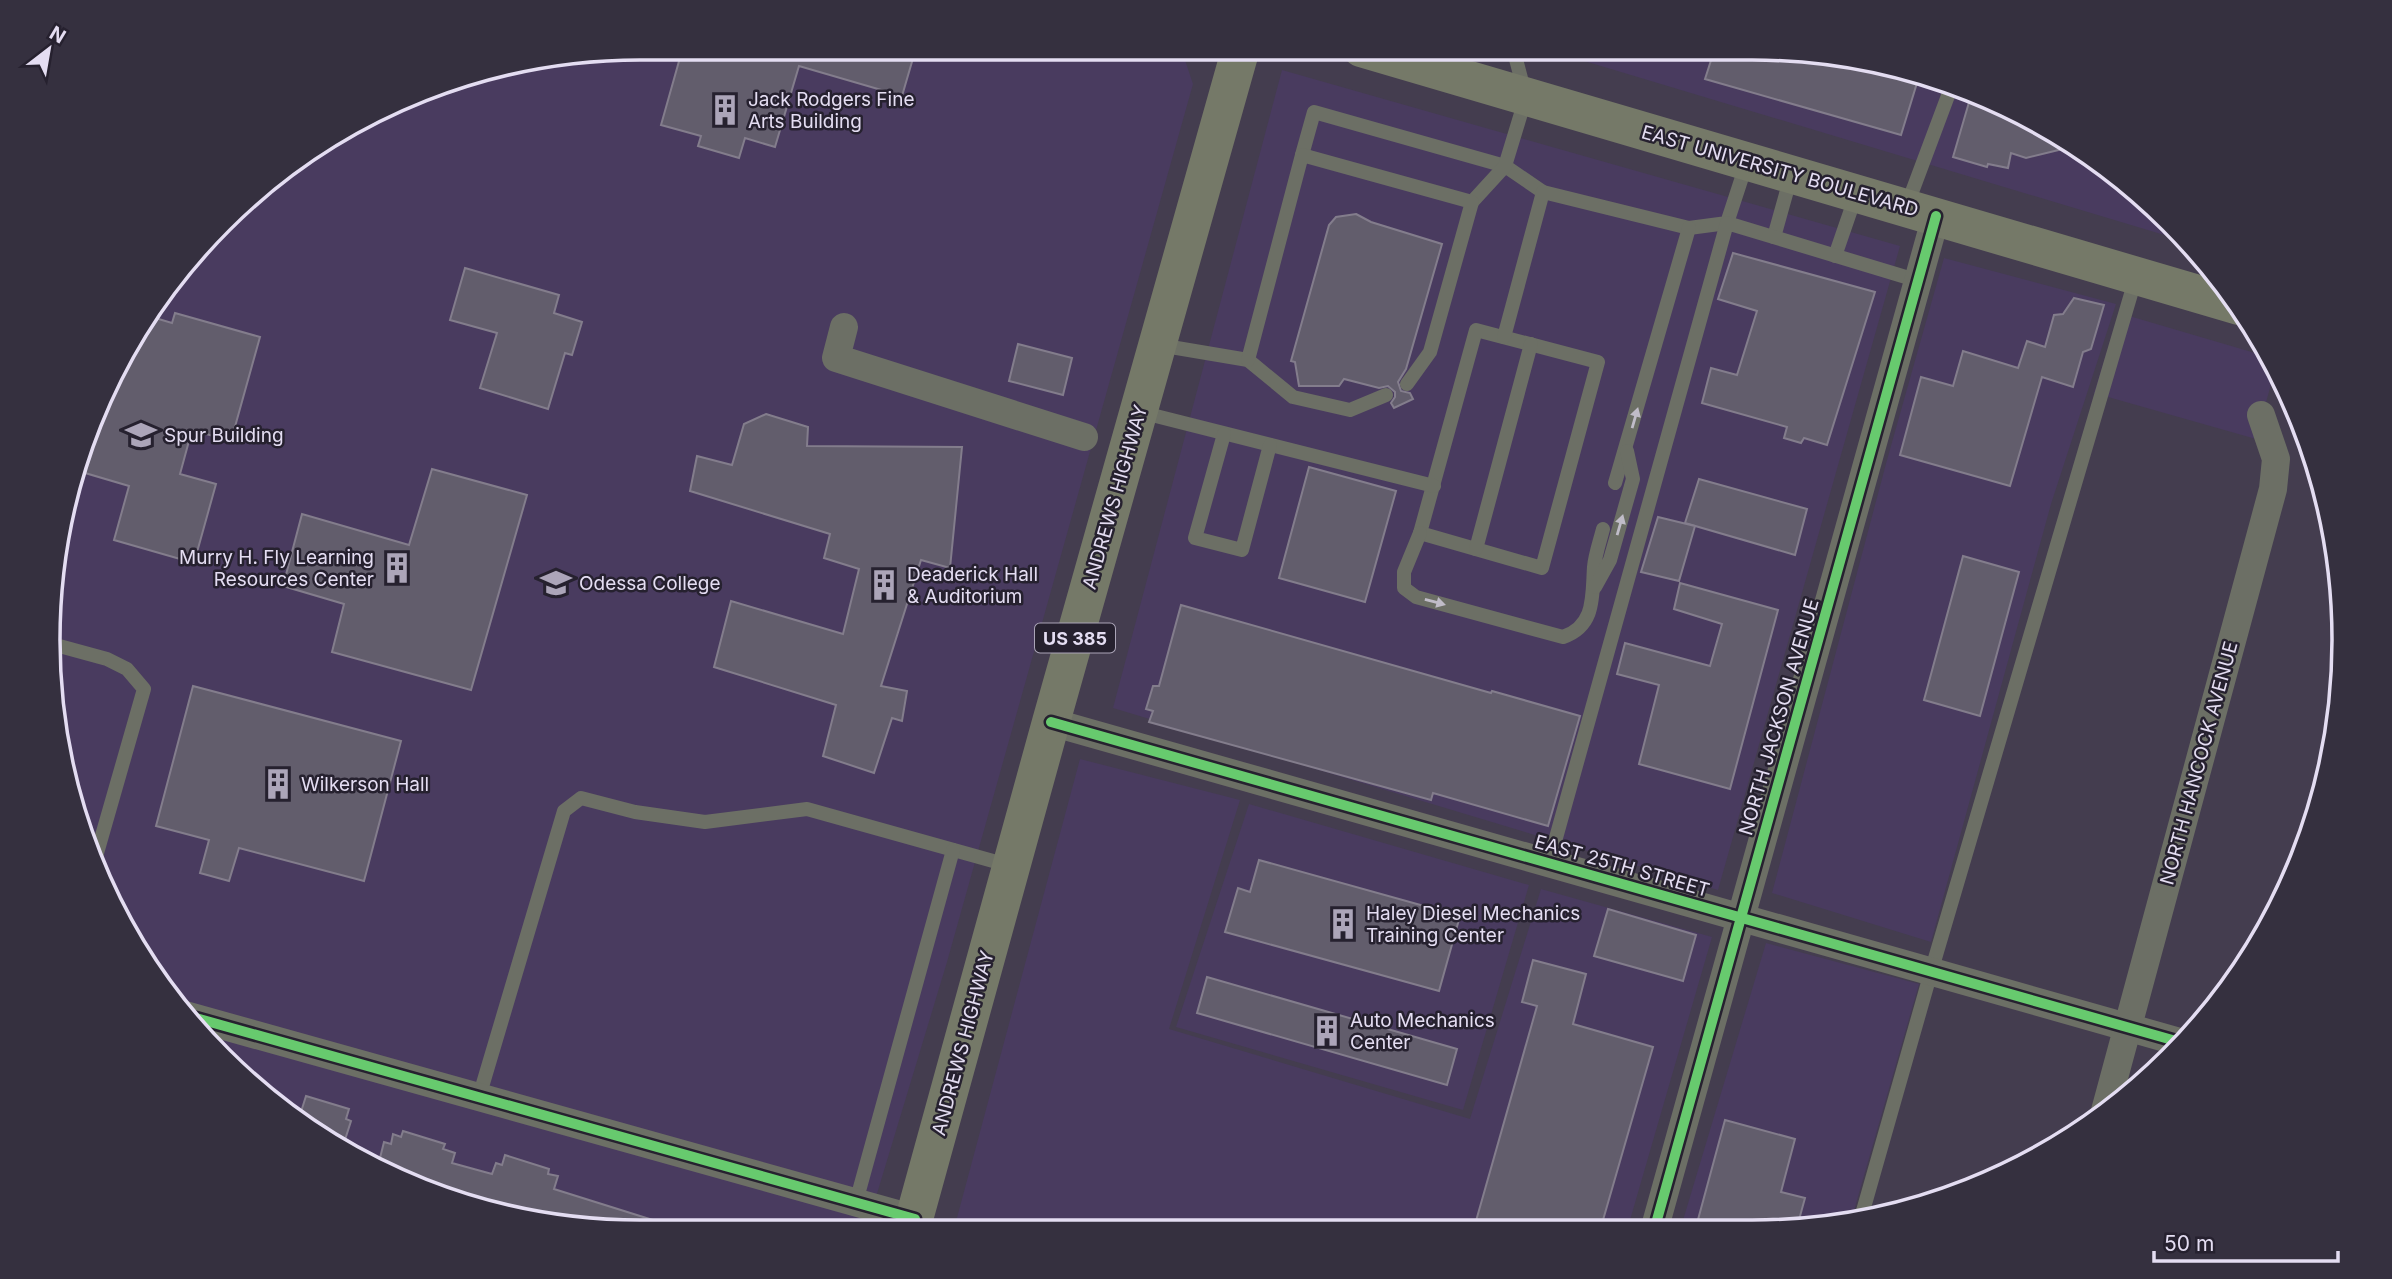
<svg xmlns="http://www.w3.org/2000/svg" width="2392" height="1279" viewBox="0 0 2392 1279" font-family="Inter,sans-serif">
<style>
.built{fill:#493b5f}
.building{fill:#625d6c;stroke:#837d8c;stroke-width:2}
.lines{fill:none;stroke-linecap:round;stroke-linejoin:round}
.service{stroke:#6c6f65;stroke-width:14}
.minor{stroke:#6c6f65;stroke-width:28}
.primary{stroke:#757968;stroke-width:38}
.cycleway-casing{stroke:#26212f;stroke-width:15}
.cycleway{stroke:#67ca6e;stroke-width:10}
.oneway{fill:#c0bcc8}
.labels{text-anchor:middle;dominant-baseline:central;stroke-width:5;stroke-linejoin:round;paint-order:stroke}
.shield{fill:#26212f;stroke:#aba5b8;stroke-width:2}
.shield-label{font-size:18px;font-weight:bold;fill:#e4ddf2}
.poi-label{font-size:19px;fill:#e4ddf2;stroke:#26212f;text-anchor:start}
.street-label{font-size:19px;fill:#e4ddf2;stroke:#26212f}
.rim{fill:none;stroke:#e4ddf2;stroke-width:3.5}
</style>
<rect width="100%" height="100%" fill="#443d4f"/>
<g class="built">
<polygon points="639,47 1181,48 1193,84 947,962 866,1230 601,1231 486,1211 377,1170 220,1058 147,968 92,867 49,679 67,487 147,311 279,170 449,79"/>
<polygon points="1541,48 1791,48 1906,68 2015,109 2113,170 2191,243"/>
<polygon points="1282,70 1900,246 1718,890 1113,708"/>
<polygon points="1944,258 2116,304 2051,504 1931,942 1772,893 1887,460"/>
<polygon points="2119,313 2272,358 2276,366 2256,439 2094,393"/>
<polygon points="1080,759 1240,800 1169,1029 1470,1119 1541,889 1712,937 1628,1227 954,1229"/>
<polygon points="1249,804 1529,885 1463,1110 1176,1027"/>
<polygon points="1766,943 1919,984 1851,1221 1830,1227 1681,1227"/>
</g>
<g class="building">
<polygon points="683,47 789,47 916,48 902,96 799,66 775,147 745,138 739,158 698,146 701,136 661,125"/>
<polygon points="1715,48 1791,48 1906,68 1920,73 1901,135 1705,79"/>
<polygon points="1972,92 2015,109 2075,146 2026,158 2011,153 2008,168 1988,164 1987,167 1953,157"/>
<polygon points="1356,214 1371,222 1442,244 1406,369 1398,382 1401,391 1410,393 1413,399 1394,408 1391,403 1395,397 1395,392 1388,386 1379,388 1344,379 1339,386 1299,386 1295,362 1291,361 1329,225 1336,217"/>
<polygon points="1733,253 1875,292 1827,445 1804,438 1801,443 1784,438 1787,427 1702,403 1711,368 1737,375 1757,311 1718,299"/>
<polygon points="465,268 559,295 554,313 582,322 572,355 565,353 548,409 480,388 497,333 450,320"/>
<polygon points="2074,298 2104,305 2091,349 2083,352 2073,387 2042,377 2010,486 1900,455 1921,377 1953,386 1963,351 2018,368 2027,341 2045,347 2054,315 2063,314"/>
<polygon points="175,313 260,337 231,441 192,430 180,474 216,484 194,563 114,540 129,486 75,470 145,315 172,323"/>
<polygon points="1018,344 1072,358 1063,395 1009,381"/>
<polygon points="766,414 808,427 807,446 962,447 950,568 921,560 881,686 907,691 902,721 892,718 874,773 823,756 836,705 714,667 731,601 843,634 859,569 824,558 830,534 690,491 697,456 732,465 744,424"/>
<polygon points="1309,467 1396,491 1365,602 1279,578"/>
<polygon points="432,469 527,495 471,690 332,652 344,604 283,586 302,514 409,545"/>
<polygon points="1699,479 1807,509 1795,555 1685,523"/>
<polygon points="1658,517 1695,526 1679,581 1641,572"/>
<polygon points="1963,556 2019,572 1980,716 1924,700"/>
<polygon points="1680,583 1778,610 1730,789 1639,764 1659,685 1617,674 1625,643 1710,666 1722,624 1674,609"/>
<polygon points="1181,605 1491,693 1492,691 1580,716 1548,826 1433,793 1431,800 1149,722 1153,711 1146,709 1153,686 1159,686"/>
<polygon points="193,686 401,741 364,881 239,848 229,881 200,873 209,840 156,826"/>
<polygon points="1259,860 1460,916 1439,991 1225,932 1238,888 1250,892"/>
<polygon points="1608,909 1696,935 1683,981 1594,956"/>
<polygon points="1533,960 1586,974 1573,1024 1653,1047 1601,1227 1474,1228 1537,1006 1522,1002"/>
<polygon points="1207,977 1457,1049 1447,1085 1197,1013"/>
<polygon points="306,1096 349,1109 346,1119 351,1121 343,1146 300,1115"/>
<polygon points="1725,1120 1795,1139 1781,1192 1805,1198 1797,1227 1696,1227"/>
<polygon points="403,1131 445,1144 443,1149 455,1153 452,1163 492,1174 496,1163 502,1165 505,1155 549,1169 548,1174 558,1176 554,1189 672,1226 672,1230 601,1230 486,1211 484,1211 487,1200 451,1189 448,1197 377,1170 384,1142 391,1144 393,1134 401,1137"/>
</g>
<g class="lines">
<g class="service">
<polyline points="1302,155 1314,112 1505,166 1543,192"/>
<polyline points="1472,202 1505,166 1526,97 1513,48"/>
<polyline points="1906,208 1952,85"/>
<polyline points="1774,237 1791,176"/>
<polyline points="1835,256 1856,195"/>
<polyline points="2206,296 2214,271"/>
<polygon points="1476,330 1598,362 1542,568 1420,533"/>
<polyline points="1504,337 1543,192 1689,228 1727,223 1746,165"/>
<polyline points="1159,345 1248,360 1293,397 1350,410 1386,395"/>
<polyline points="1248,360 1302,155 1472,202 1430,352 1407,384"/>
<polyline points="1140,412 1434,486"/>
<polyline points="1224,434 1195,538 1242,550 1270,445"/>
<polyline points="1615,483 1689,228"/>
<path d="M1420 533 1404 572V588L1416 597 1563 637C1596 626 1592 595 1594 567 1595 555 1600 541 1603 529"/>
<polyline points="1476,549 1531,344"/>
<polyline points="1595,587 1610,560 1633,479 1627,451"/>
<polyline points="52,644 107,659 127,669 144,689 93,867"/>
<polyline points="1549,863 1727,223 1919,281"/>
<polyline points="479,1097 564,811 581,798 635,812 705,822 807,809 1011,866"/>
<polyline points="856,1202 953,850"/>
<polyline points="1861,1218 1931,972 2136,277"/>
</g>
<g class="minor">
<polyline points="844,327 836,358 1084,437"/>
<polyline points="1051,722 2183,1043"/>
<polyline points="185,1015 915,1219"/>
<polyline points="2105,1111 2273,489 2276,459 2261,415"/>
<polyline points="1655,1227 1936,216"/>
</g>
<g class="primary">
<polyline points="1361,48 2239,306"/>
<polyline points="911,1230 1051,722 1241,48"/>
</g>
<defs>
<g id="cycleway">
<polyline points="1051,722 2183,1043"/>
<polyline points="185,1015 915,1219"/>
<polyline points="1655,1227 1936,216"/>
</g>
</defs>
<use href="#cycleway" class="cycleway-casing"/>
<use href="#cycleway" class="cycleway"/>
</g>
<defs><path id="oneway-solid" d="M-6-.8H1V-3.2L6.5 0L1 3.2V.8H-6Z" transform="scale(1.75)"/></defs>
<g class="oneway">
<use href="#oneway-solid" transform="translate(1635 418) rotate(-74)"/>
<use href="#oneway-solid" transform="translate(1620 525) rotate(-74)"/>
<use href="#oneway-solid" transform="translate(1435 602) rotate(15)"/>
</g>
<defs>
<symbol id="building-bare" viewBox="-9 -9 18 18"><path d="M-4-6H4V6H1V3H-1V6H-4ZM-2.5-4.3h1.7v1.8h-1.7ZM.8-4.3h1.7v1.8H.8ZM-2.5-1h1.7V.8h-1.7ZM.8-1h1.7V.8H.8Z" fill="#aca5b9" stroke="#26212f" stroke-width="2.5" paint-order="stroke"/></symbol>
<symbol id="university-bare" viewBox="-9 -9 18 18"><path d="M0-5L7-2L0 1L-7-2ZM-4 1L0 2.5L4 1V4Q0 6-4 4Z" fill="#aca5b9" stroke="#26212f" stroke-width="2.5" paint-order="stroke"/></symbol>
</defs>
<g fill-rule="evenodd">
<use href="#building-bare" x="703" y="88" width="44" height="44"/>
<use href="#university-bare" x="119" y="413" width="44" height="44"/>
<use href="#building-bare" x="375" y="546" width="44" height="44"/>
<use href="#university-bare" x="534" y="561" width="44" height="44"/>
<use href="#building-bare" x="862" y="563" width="44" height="44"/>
<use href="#building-bare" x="256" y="762" width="44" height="44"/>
<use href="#building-bare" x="1321" y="902" width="44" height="44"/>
<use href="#building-bare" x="1305" y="1009" width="44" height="44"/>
</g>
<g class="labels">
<rect class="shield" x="1035" y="623.5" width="80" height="29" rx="5"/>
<g class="shield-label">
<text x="1075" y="638">US 385</text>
</g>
<g class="poi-label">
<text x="748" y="99">Jack Rodgers Fine<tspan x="748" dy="22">Arts Building</tspan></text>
<text x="164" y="435">Spur Building</text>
<text x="374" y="557" text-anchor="end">Murry H. Fly Learning<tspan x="374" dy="22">Resources Center</tspan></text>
<text x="907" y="574">Deaderick Hall<tspan x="907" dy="22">&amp; Auditorium</tspan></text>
<text x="579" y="583">Odessa College</text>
<text x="301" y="784">Wilkerson Hall</text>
<text x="1366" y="913">Haley Diesel Mechanics<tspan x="1366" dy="22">Training Center</tspan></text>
<text x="1350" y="1020">Auto Mechanics<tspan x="1350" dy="22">Center</tspan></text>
</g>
<g class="street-label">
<text transform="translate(1780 171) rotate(16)">EAST UNIVERSITY BOULEVARD</text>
<text transform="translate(1115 497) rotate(-74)">ANDREWS HIGHWAY</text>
<text transform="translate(1779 717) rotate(-74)">NORTH JACKSON AVENUE</text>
<text transform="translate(2199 763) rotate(-75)">NORTH HANCOCK AVENUE</text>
<text transform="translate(1622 866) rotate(16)">EAST 25TH STREET</text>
<text transform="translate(963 1043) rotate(-75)">ANDREWS HIGHWAY</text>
</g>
</g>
<path d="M0 0H2392V1279H0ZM640 60H1752A580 580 0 0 1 2332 640V640A580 580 0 0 1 1752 1220H640A580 580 0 0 1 60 640V640A580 580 0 0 1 640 60Z" fill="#35303f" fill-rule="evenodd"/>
<path class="rim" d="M640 60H1752A580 580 0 0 1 2332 640V640A580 580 0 0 1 1752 1220H640A580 580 0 0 1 60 640V640A580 580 0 0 1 640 60Z"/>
<g transform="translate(49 49) rotate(31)" stroke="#26212f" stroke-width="5" paint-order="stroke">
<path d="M0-5L12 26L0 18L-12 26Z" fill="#e4ddf2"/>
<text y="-10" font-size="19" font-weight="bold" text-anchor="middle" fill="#e4ddf2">N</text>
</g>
<path d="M2154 1251v10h184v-10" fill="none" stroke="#e4ddf2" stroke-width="3.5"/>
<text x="2164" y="1251" font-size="21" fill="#e4ddf2" stroke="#26212f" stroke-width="5" paint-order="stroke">50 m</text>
</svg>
